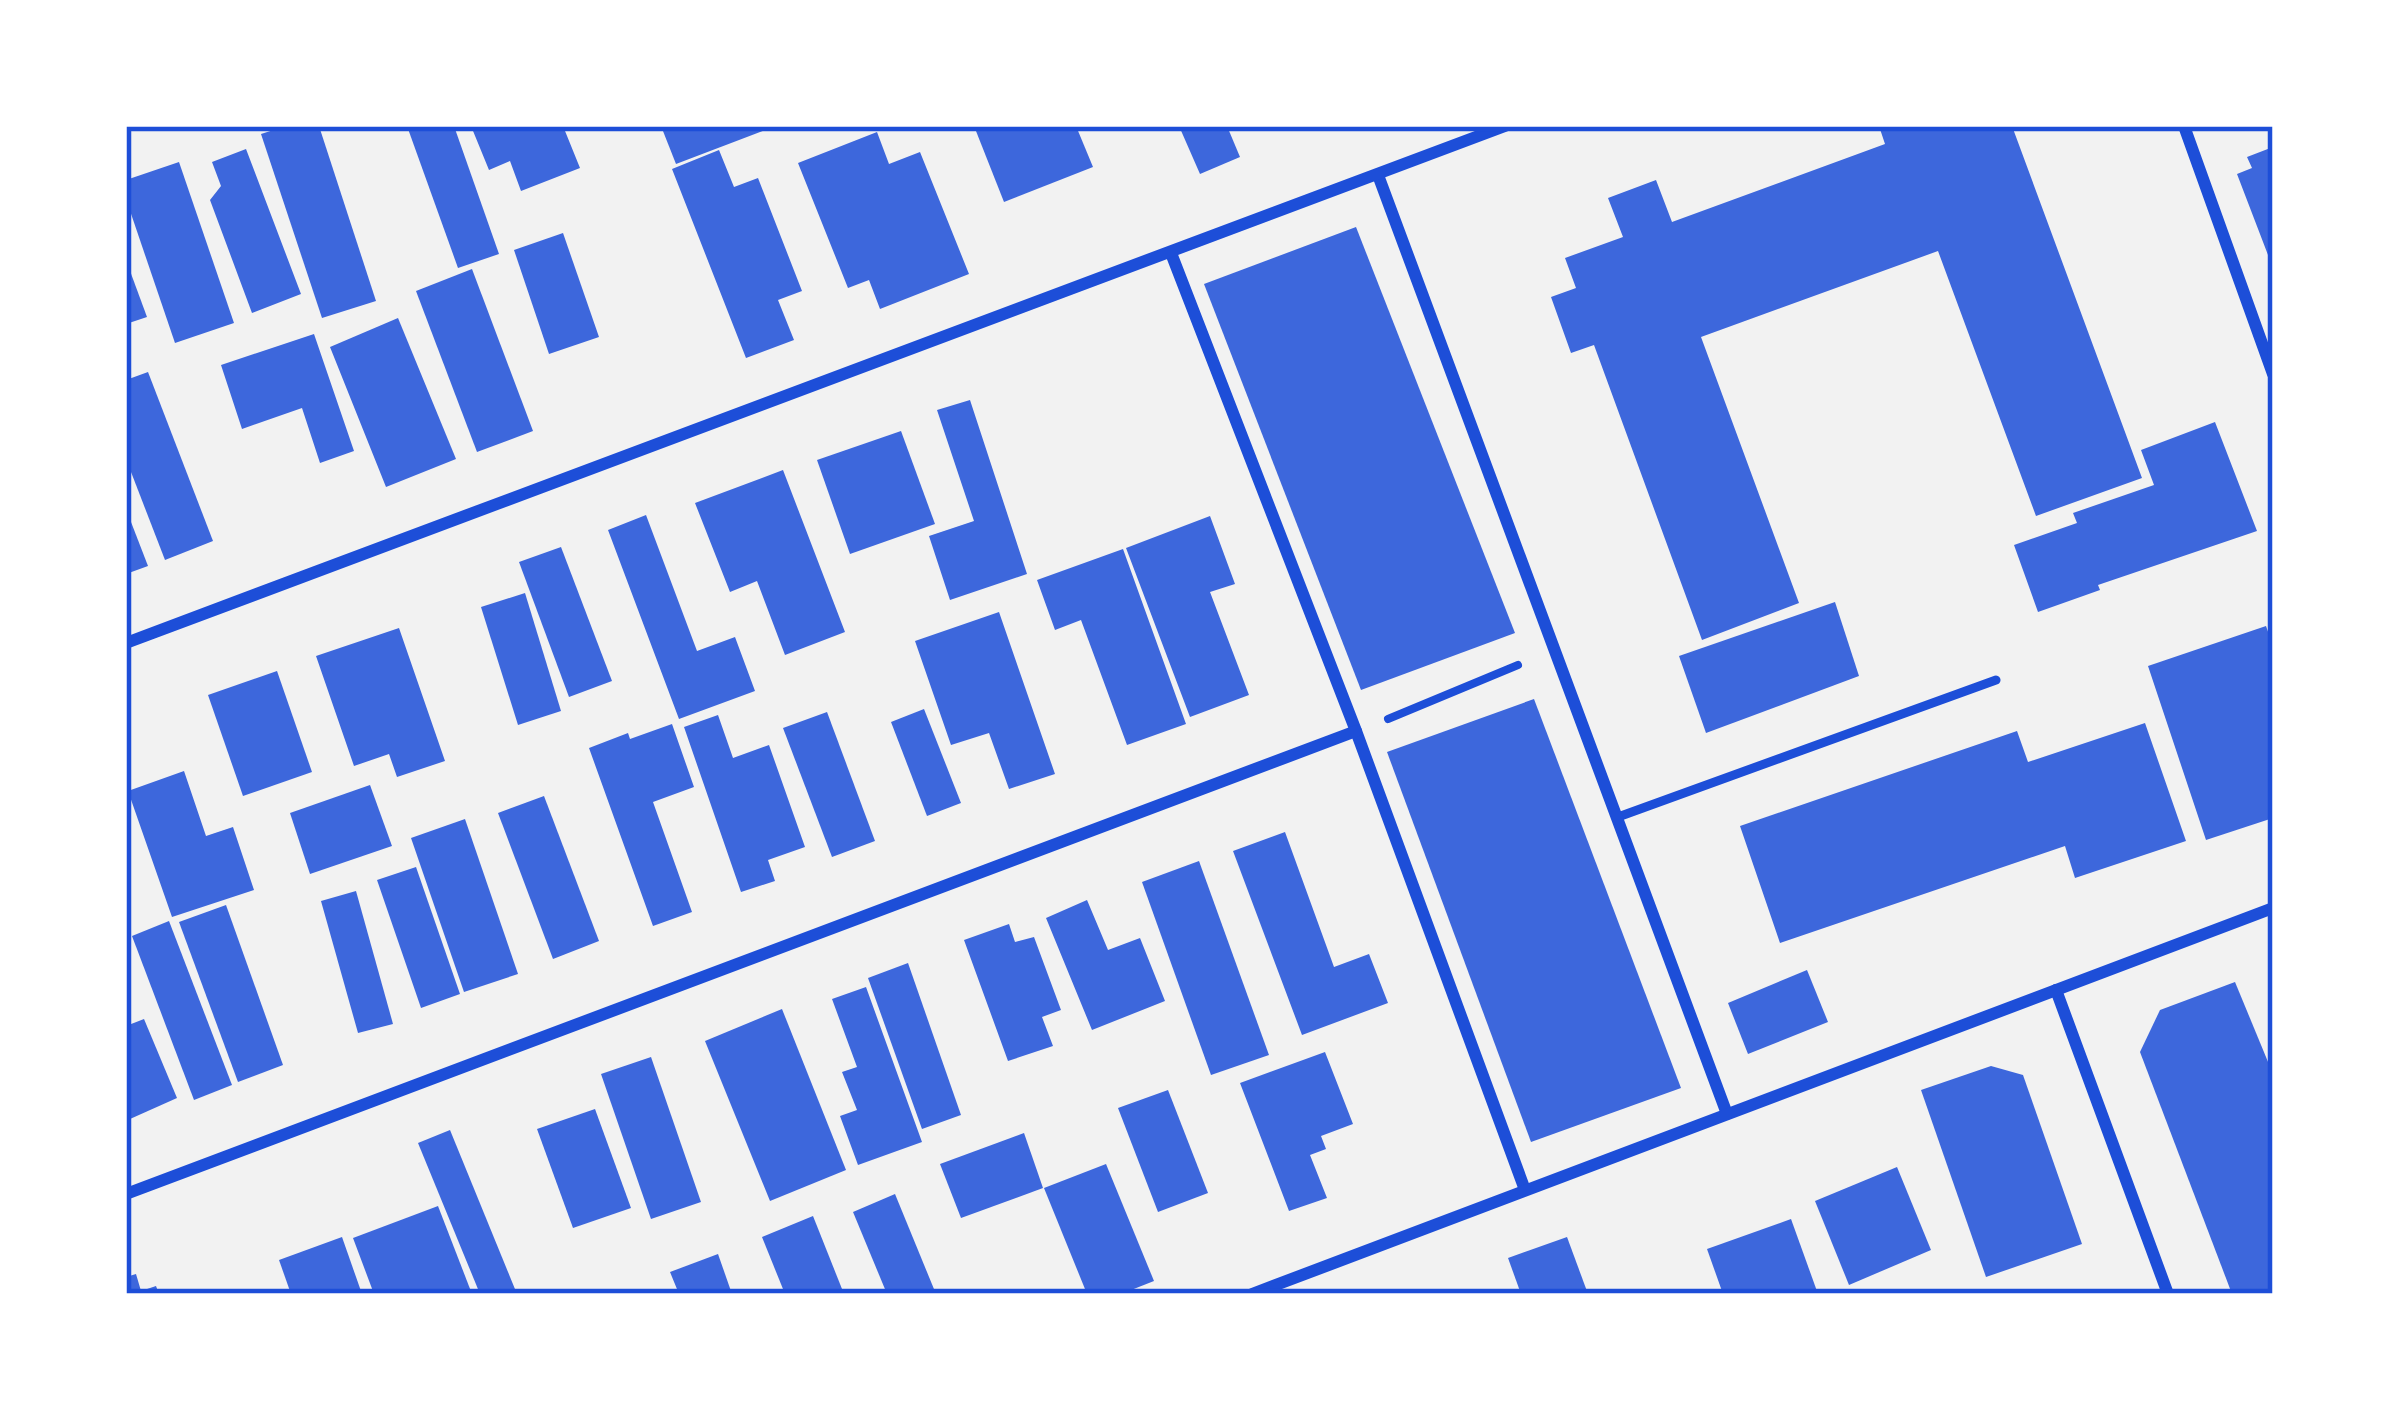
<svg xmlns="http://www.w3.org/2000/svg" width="2399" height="1420" viewBox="0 0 2399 1420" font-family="'Archivo Narrow',sans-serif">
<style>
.building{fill:#3d67dc}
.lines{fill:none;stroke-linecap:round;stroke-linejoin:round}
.path{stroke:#1d4ed8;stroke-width:8}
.service{stroke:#1d4ed8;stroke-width:9}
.minor{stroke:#1d4ed8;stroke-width:12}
.neatline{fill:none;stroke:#1d4ed8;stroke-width:4.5}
</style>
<rect width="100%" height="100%" fill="#f2f2f2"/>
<g class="building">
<polygon points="286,126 319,126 376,301 322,318 261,134"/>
<polygon points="407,126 454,126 499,254 458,268"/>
<polygon points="471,126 563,126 580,168 521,191 510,161 489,170"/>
<polygon points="661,126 776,126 676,164"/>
<polygon points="974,126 1076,126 1093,167 1004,202"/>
<polygon points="1179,126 1227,126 1240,157 1200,174"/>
<polygon points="1879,126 1930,126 1932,131 1945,126 2012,126 2142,478 2036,516 1938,251 1701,337 1799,603 1702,640 1594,345 1571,353 1551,297 1576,288 1565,258 1623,237 1608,198 1656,180 1672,222 1885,144"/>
<polygon points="877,132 889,164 920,152 969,274 880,309 869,280 848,288 798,163"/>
<polygon points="2273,147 2273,268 2237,174 2252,168 2247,157"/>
<polygon points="246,149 301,294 252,313 210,200 221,186 212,162"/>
<polygon points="719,150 734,187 758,178 802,291 778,300 794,340 746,358 672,169"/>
<polygon points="179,162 234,323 175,343 126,199 126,180"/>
<polygon points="1356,227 1515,633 1361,690 1204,284"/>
<polygon points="563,233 599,337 549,354 514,250"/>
<polygon points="126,260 147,317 126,324"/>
<polygon points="472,269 533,431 477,452 416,291"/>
<polygon points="398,318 456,459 386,487 330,347"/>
<polygon points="314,334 354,451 320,463 302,408 242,429 221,365"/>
<polygon points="148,372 213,541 165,560 126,459 126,380"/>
<polygon points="970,400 1027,574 950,600 929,536 974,521 937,410"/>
<polygon points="2215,422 2257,531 2098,585 2100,590 2038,612 2014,545 2077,523 2073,513 2154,485 2141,450"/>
<polygon points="901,431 935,524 850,554 817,460"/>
<polygon points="783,470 845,632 785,655 757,581 730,592 695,503"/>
<polygon points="126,509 148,566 126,574"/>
<polygon points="646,515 697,651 735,637 755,691 679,719 608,530"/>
<polygon points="1210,516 1235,584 1210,592 1249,695 1190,717 1126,548"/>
<polygon points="561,547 612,681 569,697 519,562"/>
<polygon points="1123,549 1186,724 1127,745 1081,620 1055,630 1037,580"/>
<polygon points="525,593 561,711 518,725 481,607"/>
<polygon points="1835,602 1859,676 1706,733 1679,656"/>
<polygon points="999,612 1055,774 1009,789 989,733 951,745 915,641"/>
<polygon points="2266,626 2273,646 2273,818 2206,840 2148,666"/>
<polygon points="399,628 445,761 397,777 389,754 354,766 316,656"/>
<polygon points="277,671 312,772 243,796 208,695"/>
<polygon points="1534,699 1681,1088 1531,1142 1387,752"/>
<polygon points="924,709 961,803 927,816 891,722"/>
<polygon points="827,712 875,841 832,857 783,728"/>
<polygon points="718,715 733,758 769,745 805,847 768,860 775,881 741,892 684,727"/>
<polygon points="2145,723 2186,841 2075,878 2065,846 1780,943 1740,826 2017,731 2028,762"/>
<polygon points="672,724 694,787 653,802 692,912 653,926 589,748 628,733 630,739"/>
<polygon points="184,771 206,836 233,827 254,890 172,917 128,791"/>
<polygon points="370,785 392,846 310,874 290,813"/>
<polygon points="544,796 599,941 553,959 498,813"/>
<polygon points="465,819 518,974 464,992 411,838"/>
<polygon points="1285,832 1334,967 1369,954 1388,1003 1302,1035 1233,851"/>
<polygon points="1199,861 1269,1055 1211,1075 1142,882"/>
<polygon points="416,867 460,994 421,1008 377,880"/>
<polygon points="356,891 393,1024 358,1033 321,901"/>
<polygon points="1087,900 1108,950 1140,938 1165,1001 1092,1030 1046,918"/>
<polygon points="226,905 283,1065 238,1082 179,922"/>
<polygon points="169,921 232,1085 194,1100 132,936"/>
<polygon points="1009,924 1015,942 1034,937 1061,1010 1042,1017 1053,1046 1008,1061 964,940"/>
<polygon points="908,963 961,1115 922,1129 868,978"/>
<polygon points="1807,970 1828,1022 1748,1054 1728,1003"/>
<polygon points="2235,982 2273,1074 2273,1294 2232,1294 2140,1052 2160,1010"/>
<polygon points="866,987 922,1142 858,1165 840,1116 857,1110 842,1072 857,1067 832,999"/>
<polygon points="782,1009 846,1170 770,1201 705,1041"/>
<polygon points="144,1019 177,1098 130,1119 126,1110 126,1026"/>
<polygon points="1325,1052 1353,1124 1321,1136 1326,1149 1310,1155 1327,1198 1289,1211 1240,1083"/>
<polygon points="651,1057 701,1202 651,1219 601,1074"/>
<polygon points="1991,1066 2023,1075 2082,1244 1986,1277 1921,1090"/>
<polygon points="1168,1090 1208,1193 1158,1212 1118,1108"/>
<polygon points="595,1109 631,1208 573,1228 537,1129"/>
<polygon points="450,1130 517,1294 480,1294 418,1143"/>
<polygon points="1024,1133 1043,1188 961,1218 940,1164"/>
<polygon points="1106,1164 1154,1281 1121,1294 1087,1294 1044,1188"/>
<polygon points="1897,1167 1931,1250 1849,1285 1815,1201"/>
<polygon points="895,1194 936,1294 887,1294 853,1212"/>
<polygon points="438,1206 472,1294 374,1294 353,1238"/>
<polygon points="813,1216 844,1294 785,1294 762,1237"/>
<polygon points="1791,1219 1818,1294 1723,1294 1707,1249"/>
<polygon points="342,1237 362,1294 291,1294 279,1260"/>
<polygon points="1567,1237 1588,1294 1521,1294 1508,1258"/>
<polygon points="718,1254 732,1294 679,1294 670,1272"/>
<polygon points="136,1274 141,1291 156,1286 159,1294 126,1294 126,1277"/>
</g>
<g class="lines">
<polyline class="path" points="1388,719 1518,665"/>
<polyline class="service" points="1618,817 1996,680"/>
<g class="minor">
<polyline points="2184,126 2273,374"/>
<polyline points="1378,175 1727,1114"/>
<polyline points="1171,253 1356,731 1525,1190"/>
<polyline points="126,643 1505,126"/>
<polyline points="2056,990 2168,1294"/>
<polyline points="126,1194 1356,731"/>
<polyline points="1252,1294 2273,908"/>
</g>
</g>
<rect width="2399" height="1420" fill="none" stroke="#ffffff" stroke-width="258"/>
<rect x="129" y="129" width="2141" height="1162" class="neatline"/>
</svg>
